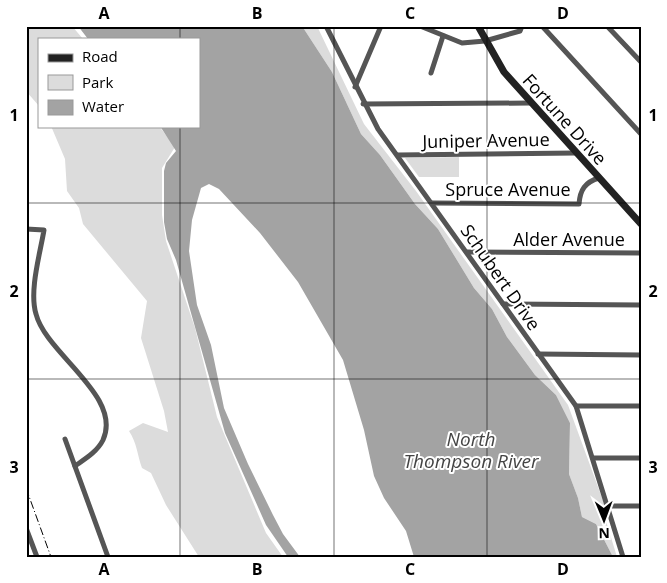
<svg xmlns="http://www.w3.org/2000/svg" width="667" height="583" viewBox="0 0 667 583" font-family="'Open Sans',sans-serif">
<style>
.green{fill:#dcdcdc}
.water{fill:#a3a3a3}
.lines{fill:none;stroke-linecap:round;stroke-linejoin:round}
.street{stroke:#555;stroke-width:5}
.secondary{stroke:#222;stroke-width:7}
.rail{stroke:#000;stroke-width:1;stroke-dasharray:8 2.5 1 2.5;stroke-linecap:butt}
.grid{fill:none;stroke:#000;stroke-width:1;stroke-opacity:0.55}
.labels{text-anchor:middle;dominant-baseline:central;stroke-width:4;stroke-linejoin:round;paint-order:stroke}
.street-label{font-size:18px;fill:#000;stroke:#fff}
.water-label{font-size:19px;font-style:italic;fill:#444;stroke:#fff}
.neatline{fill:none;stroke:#000;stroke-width:2}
.grid-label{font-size:16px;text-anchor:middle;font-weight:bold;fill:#000}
</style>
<rect width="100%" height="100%" fill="#fff"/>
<g class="green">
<polygon points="26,26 72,26 83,39 39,39 39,106 26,91"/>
<polygon points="302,26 317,26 364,124 416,191 568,405 605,506 602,508 617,557 613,557 596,524 582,517 578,498 569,474 570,423 556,395 535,375 507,337 492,309 474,288 438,229 415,204 380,155 361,134 332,72"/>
<path d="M51 126H159L175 147 162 168V215L166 241 195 328 217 417 266 533 283 557H199L166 505 151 473 142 468C137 454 137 443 129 431L143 423 168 432 164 411 141 338 147 301 83 224 79 208 67 191 65 159Z"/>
<polygon points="459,157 459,177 419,177 405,158"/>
</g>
<polygon class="water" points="78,26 302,26 332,72 361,134 380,155 415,204 438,229 474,288 492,309 507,337 535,375 556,395 570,423 569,474 578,498 582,517 596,524 613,557 414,557 406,531 384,498 374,476 364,430 343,360 298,282 260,233 219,189 209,184 201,188 192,220 189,251 197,305 211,345 224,408 248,464 273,515 283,534 300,557 288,557 266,525 225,433 176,260 167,239 164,222 164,171 166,163 176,151 160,126 199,126 199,39 88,39"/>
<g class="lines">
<g class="street">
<polyline points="326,26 378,129 576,406 623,557"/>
<polyline points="420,26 462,43 485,41 520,31 522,26"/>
<polyline points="542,26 641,134"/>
<polyline points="607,26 641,62"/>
<polyline points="431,73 443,36"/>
<polyline points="355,87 381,26"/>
<polyline points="363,104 530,103"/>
<polyline points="398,155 576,153"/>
<path d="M432 203 579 204C580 190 585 182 599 178"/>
<path d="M26 229 44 230C40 254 29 291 36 314 46 354 123 396 103 440 97 452 85 459 75 466"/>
<polyline points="467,252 641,253"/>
<polyline points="503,304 641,305"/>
<polyline points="538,354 641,355"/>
<polyline points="576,406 641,406"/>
<polyline points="65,439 108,557"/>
<polyline points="594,458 641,458"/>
<polyline points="609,506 641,506"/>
<polyline points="26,528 37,557"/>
</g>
<polyline class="secondary" points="478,26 504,72 641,224"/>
<polyline class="rail" points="26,488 51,557"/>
</g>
<path class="grid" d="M180 26V39M334 26V557M487 26V557M180 126V557M26 203H641M26 379H641"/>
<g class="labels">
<g class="street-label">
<text transform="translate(565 119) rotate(48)">Fortune Drive</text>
<text transform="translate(486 140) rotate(-1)">Juniper Avenue</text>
<text x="508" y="189">Spruce Avenue</text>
<text x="569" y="239">Alder Avenue</text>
<text transform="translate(501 277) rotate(55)">Schubert Drive</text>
</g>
<g class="water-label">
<text x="471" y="439">North<tspan x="471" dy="22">Thompson River</tspan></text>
</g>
</g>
<rect width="667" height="583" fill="none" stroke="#ffffff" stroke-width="55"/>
<rect x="38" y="38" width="162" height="90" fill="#ffffff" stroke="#999999"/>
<rect x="48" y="54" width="25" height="8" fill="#222222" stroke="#999999"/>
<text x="82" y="62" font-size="15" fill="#000000">Road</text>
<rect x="48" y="75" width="25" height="15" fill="#dcdcdc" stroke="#999999"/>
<text x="82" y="88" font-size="15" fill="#000000">Park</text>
<rect x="48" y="100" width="25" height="15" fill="#a3a3a3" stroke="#999999"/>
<text x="82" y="112" font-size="15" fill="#000000">Water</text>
<g transform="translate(604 520) rotate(179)" stroke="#ffffff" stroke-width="4" paint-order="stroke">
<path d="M0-4L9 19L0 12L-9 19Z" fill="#000000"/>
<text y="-8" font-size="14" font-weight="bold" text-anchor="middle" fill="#000000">N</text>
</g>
<rect x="28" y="28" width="612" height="528" class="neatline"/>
<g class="grid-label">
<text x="104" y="19">A</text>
<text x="257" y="19">B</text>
<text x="410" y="19">C</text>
<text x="563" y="19">D</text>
<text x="14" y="121">1</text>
<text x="653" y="121">1</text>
<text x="14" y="297">2</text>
<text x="653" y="297">2</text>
<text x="14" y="473">3</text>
<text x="653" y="473">3</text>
<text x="104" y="575">A</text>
<text x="257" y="575">B</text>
<text x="410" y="575">C</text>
<text x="563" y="575">D</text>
</g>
</svg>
